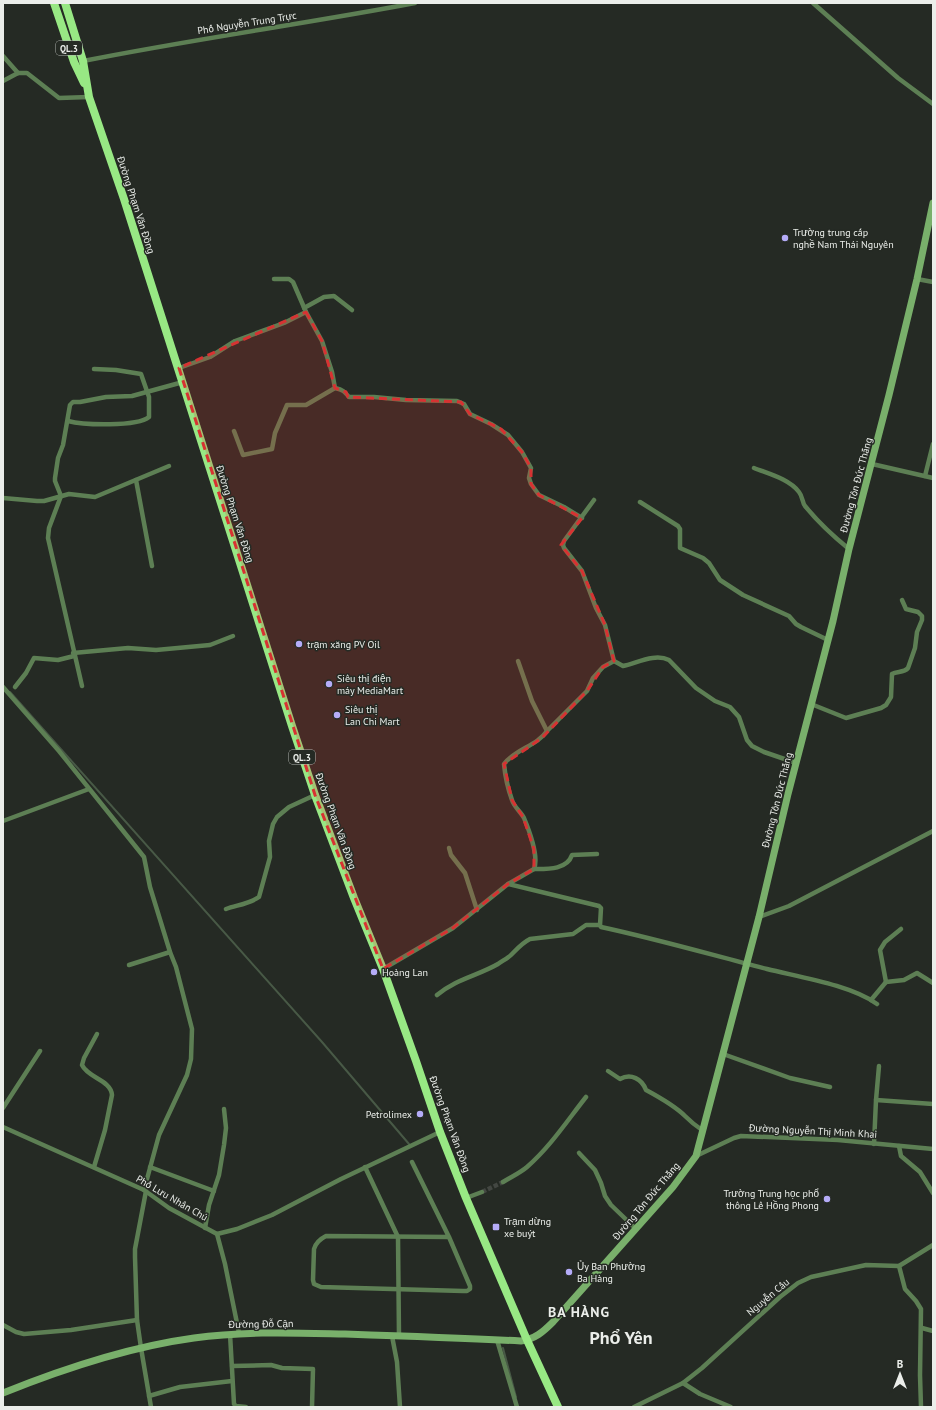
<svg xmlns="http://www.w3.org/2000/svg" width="936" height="1410" viewBox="0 0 936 1410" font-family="'PT Sans',sans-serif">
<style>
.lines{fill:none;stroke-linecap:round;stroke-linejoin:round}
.stream{stroke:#485946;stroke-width:2}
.minor-tunnel{stroke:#434742;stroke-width:4.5;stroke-dasharray:4.5 2;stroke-linecap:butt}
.minor{stroke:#5d7f54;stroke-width:4.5}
.secondary{stroke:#79b06b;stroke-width:7}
.trunk{stroke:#98e884;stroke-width:8}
.marked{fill:#d73232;fill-opacity:0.2;stroke:#d73232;stroke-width:3;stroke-dasharray:8 5;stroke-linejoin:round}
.poi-dot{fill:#b5acf8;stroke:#252a24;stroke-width:1.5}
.labels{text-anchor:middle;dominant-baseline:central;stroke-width:3;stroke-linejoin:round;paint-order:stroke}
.shield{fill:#252a24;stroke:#b0b3af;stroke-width:1}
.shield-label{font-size:9px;font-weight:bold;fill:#ebeeea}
.street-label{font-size:10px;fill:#ebeeea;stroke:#252a24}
.poi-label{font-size:10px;fill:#ebeeea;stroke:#252a24;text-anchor:start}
.district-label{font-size:14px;font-weight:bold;letter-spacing:1px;fill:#ebeeea;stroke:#252a24}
.town-label{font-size:18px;font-weight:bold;fill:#ebeeea;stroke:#252a24}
</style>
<rect width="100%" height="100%" fill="#252a24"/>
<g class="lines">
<g class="stream">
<polyline points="10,692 322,1042 409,1144"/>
<polyline points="503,1348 516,1397"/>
</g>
<polyline class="minor-tunnel" points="482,1192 503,1182"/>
<g class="minor">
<polyline points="813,3 898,78 933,104"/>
<polyline points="3,56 18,73"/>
<path d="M83 61C193 39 304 24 415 3"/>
<polyline points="3,81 18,73 27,73 59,98 89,97"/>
<polyline points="274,279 289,279 293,282 306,312 322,341 332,372 335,388"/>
<polyline points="917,279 933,282"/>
<polyline points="304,308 324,297 334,296 352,310"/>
<polyline points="179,368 210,357 235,341 284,323 306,312"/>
<path d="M68 421C83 425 137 427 149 417V397L141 374 116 370 94 369"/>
<path d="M234 431 243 455 272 449 275 433 287 405H306L335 388C343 390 344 391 349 397H374L406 400 457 401 464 404 470 414 491 424 508 435 522 452 531 468 529 478 531 484 539 495 564 507 582 518"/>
<polyline points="872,464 933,478"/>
<path d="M754 468C769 474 789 479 799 492 803 497 802 502 805 506 818 522 833 536 849 549"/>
<polyline points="925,476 933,444"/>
<polyline points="136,480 152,566"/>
<polyline points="3,498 37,501 44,501 69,494 95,497 169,466"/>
<path d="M594 500 564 541 563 545 564 548 582 571 596 608 605 625 614 661 623 666C637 663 655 653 669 660L696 688 715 701 730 707 739 717 747 740 752 746 764 752 796 763"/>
<polyline points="640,502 678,526 680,529 680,548 703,558 709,563 720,580 743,595 789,616 796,624 801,627 828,640"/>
<polyline points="73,653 128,648 156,650 210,645 233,636"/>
<polyline points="518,661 532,701 547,731"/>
<polyline points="82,686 48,538 49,528 61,496 55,481 55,478 58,458 63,445 70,405 73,402 80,402 106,397 132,396 183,382"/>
<polyline points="3,687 59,751 144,857 150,887 170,952 176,967 192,1029 191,1059 187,1075 159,1135 144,1190"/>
<polyline points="15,687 26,673 34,658 58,660 74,656"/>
<path d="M811 704 846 718 881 708 886 705 891 697 892 674C897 671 904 673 908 668L915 648 917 632 922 620V616L918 612 906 609 902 600"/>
<polyline points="3,821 89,789"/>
<polyline points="449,848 451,855 465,873 477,910"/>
<path d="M534 869C547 869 567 870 572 855L597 854"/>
<path d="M508 884 599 906 601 908 600 925 601 927C657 939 712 955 767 969 799 977 851 985 877 1004"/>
<path d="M226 909C237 905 249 904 259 897L270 857 269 841 273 824 277 817 289 807 315 795"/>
<polyline points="759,917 789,906 933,831"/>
<polyline points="129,965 170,952"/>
<path d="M383 969 453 928 508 884 534 869C539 857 529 830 524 818 521 812 514 807 512 800 508 789 505 775 504 764 515 749 537 746 547 731L587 691 593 678 603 667 614 661"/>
<polyline points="886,982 880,950 885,942 901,929"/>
<polyline points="886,982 904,980 917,973 933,983"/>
<path d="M437 995C456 979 477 976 498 964 502 961 508 958 511 955 517 949 522 943 530 939L573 934 586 925H600"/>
<polyline points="871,1000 886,982"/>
<polyline points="723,1054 790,1078 830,1087"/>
<path d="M608 1071 620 1079C631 1073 642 1079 646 1090 659 1097 675 1106 685 1116 691 1122 696 1126 702 1130"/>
<polyline points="876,1100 933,1104"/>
<polyline points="3,1108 40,1051"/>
<polyline points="3,1127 144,1190 169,1208 217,1234 237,1229 272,1215 341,1179 440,1132"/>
<polyline points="874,1144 876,1100 879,1066"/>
<polyline points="899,1146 901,1156 920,1172 933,1193"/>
<polyline points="579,1153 595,1170 601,1183 605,1196 611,1205 636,1229"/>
<polyline points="696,1156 734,1138 741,1136 838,1140 933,1149"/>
<path d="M412 1162 449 1237 470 1286V1289L467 1291H463L321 1287 314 1284 313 1280 314 1249C316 1242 320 1239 326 1236L449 1237"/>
<path d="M94 1167 105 1130 112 1095C111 1080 88 1078 82 1065L84 1058 97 1034"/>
<polyline points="150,1167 214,1191"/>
<polyline points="365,1167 398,1237 399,1336"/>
<path d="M503 1182C511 1177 520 1173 527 1167 550 1147 567 1121 586 1097"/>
<polyline points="146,1191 135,1249 135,1257 137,1320 141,1348 151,1407"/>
<polyline points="466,1198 482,1192"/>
<polyline points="205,1228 209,1205 219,1175 224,1145 226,1128 224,1109"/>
<polyline points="217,1234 225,1264 239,1333"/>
<polyline points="899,1266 905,1289 916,1301 921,1309 920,1375 921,1407"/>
<polyline points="3,1325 16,1332 24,1334 71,1330 137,1320"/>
<polyline points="922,1328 933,1331"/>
<polyline points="230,1334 234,1404 236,1406 246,1407"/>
<polyline points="392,1336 397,1362 400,1407"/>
<polyline points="497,1340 517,1407"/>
<polyline points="232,1366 271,1365 282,1368 313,1369 312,1407"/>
<polyline points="683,1383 700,1394 731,1407"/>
<polyline points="149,1396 180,1387 232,1381"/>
<polyline points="634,1407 683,1383 702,1368 780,1297 798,1283 811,1277 866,1265 899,1266 933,1245"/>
</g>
<path class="secondary" d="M3 1393C65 1368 128 1347 194 1338 244 1331 295 1333 345 1334 404 1336 462 1338 521 1341 535 1339 543 1332 553 1322L673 1187 696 1156 759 917 788 794 833 621 849 549 889 395 917 279 933 203"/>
<g class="trunk">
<polyline points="54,3 74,62 84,83"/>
<polyline points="65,3 83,61 89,97 124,199 292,726 315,795 354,898 383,969 416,1061 440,1132 466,1198 527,1340 558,1407"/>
</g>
</g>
<path class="marked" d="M306 312 322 341 335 388 346 392 348 397 461 402 470 414 501 429 522 452 531 468V484L539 495 582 518 561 545 582 571 605 625 614 661 603 667 587 691 542 738 504 764 512 800 523 817 534 849V869L508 884 453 928 383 969 315 795 179 368Z"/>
<g class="poi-dot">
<circle cx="785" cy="238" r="4"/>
<circle cx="299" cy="644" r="4"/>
<circle cx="329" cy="684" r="4"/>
<circle cx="337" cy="715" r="4"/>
<circle cx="374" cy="972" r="4"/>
<circle cx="420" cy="1114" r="4"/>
<circle cx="827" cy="1199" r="4"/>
<rect x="492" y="1223" width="8" height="8" rx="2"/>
<circle cx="569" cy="1272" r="4"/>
</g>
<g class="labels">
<g class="shield">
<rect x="56" y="41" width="26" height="14" rx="3"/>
<rect x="289" y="750" width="26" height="14" rx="3"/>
</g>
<g class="shield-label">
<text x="69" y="48">QL.3</text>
<text x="302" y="757">QL.3</text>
</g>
<g class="street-label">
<text transform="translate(247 23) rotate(-9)">Phố Nguyễn Trung Trực</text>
<text transform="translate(136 205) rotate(72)">Đường Phạm Văn Đồng</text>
<text transform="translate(856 485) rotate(-75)">Đường Tôn Đức Thắng</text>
<text transform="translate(235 514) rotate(72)">Đường Phạm Văn Đồng</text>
<text transform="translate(777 800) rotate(-76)">Đường Tôn Đức Thắng</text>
<text transform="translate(336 821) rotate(70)">Đường Phạm Văn Đồng</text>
<text transform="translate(450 1124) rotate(70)">Đường Phạm Văn Đồng</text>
<text transform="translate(813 1131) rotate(3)">Đường Nguyễn Thị Minh Khai</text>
<text transform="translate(172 1198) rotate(30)">Phố Lưu Nhân Chú</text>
<text transform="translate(646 1201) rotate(-50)">Đường Tôn Đức Thắng</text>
<text transform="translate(768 1297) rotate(-40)">Nguyễn Cấu</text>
<text transform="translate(261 1324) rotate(-1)">Đường Đỗ Cận</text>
</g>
<g class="poi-label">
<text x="793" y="232">Trường trung cấp<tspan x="793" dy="12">nghề Nam Thái Nguyên</tspan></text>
<text x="307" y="644">trạm xăng PV Oil</text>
<text x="337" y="678">Siêu thị điện<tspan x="337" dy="12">máy MediaMart</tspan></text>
<text x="345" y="709">Siêu thị<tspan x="345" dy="12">Lan Chi Mart</tspan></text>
<text x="382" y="972">Hoàng Lan</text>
<text x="412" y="1114" text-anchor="end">Petrolimex</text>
<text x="819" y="1193" text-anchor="end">Trường Trung học phổ<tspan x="819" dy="12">thông Lê Hồng Phong</tspan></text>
<text x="504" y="1221">Trạm dừng<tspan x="504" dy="12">xe buýt</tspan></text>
<text x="577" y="1266">Ủy Ban Phường<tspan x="577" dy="12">Ba Hàng</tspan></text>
</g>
<g class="district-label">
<text x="579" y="1312">BA HÀNG</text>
</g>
<g class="town-label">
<text x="621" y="1337">Phổ Yên</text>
</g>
</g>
<rect width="936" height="1410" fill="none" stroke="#ebeeea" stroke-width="8"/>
<g transform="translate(900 1374)" stroke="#252a24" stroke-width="3" paint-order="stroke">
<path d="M0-3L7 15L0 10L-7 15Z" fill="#ebeeea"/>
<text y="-6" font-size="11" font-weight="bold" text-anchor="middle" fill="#ebeeea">B</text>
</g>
</svg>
